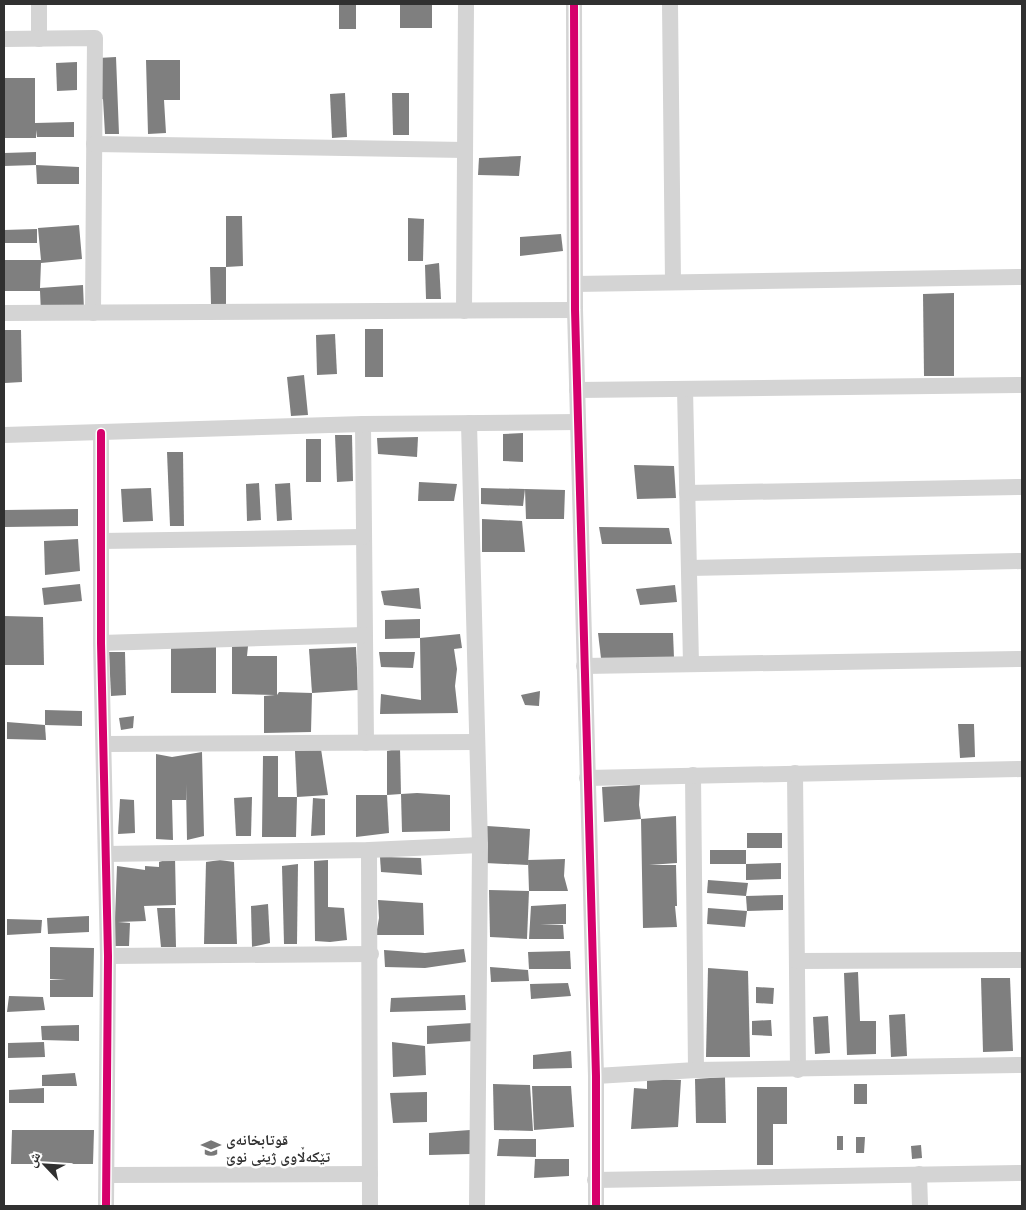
<svg xmlns="http://www.w3.org/2000/svg" width="1026" height="1210" viewBox="0 0 1026 1210" font-family="'Noto Sans','Noto Naskh Arabic',sans-serif">
<style>
.building{fill:#7f7f7f}
.lines{fill:none;stroke-linecap:round;stroke-linejoin:round}
.street{stroke:#d4d4d4;stroke-width:16}
.cycleway-casing{stroke:#fff;stroke-width:11}
.cycleway{stroke:#d6006c;stroke-width:8}
.labels{text-anchor:middle;dominant-baseline:central;stroke-width:5;stroke-linejoin:round;paint-order:stroke}
.poi-label{font-size:15px;font-weight:bold;fill:#303030;stroke:#fff;text-anchor:start}
</style>
<rect width="100%" height="100%" fill="#fff"/>
<g class="building">
<rect x="339" y="4" width="17" height="25"/>
<rect x="400" y="4" width="32" height="24"/>
<polygon points="116,57 119,134 105,134 103,99 99,100 98,58"/>
<polygon points="146,60 180,60 180,100 164,100 166,133 148,134"/>
<polygon points="77,62 77,90 57,91 56,63"/>
<polygon points="4,78 35,78 35,123 74,122 74,137 37,137 36,130 36,138 4,138"/>
<polygon points="345,93 347,137 332,138 330,94"/>
<polygon points="392,93 409,93 409,135 393,135"/>
<polygon points="36,152 36,165 79,167 79,184 37,184 36,165 4,166 4,153"/>
<polygon points="521,156 519,176 478,175 479,158"/>
<polygon points="226,216 242,216 243,266 226,267 226,304 211,304 210,267 226,267"/>
<polygon points="408,218 424,219 423,261 408,261"/>
<polygon points="79,225 82,259 41,263 40,288 83,285 84,310 41,313 40,291 4,291 4,260 41,260 38,228"/>
<polygon points="37,229 37,243 4,243 4,230"/>
<polygon points="561,234 563,251 520,256 520,237"/>
<polygon points="439,263 441,299 426,299 425,265"/>
<polygon points="954,293 954,376 924,376 923,294"/>
<rect x="365" y="329" width="18" height="48"/>
<polygon points="4,330 21,330 22,382 5,383"/>
<polygon points="335,334 337,374 317,375 316,335"/>
<polygon points="304,375 308,415 291,416 287,377"/>
<polygon points="523,433 523,462 503,461 503,434"/>
<polygon points="335,435 352,435 353,481 337,482"/>
<polygon points="418,437 417,457 378,454 377,438"/>
<rect x="306" y="439" width="15" height="43"/>
<polygon points="167,452 183,452 184,526 170,526"/>
<polygon points="634,465 674,466 676,498 637,499"/>
<polygon points="419,482 457,484 454,501 418,501"/>
<polygon points="259,483 261,520 247,521 246,484"/>
<polygon points="290,483 292,520 277,521 275,484"/>
<polygon points="151,488 153,521 123,522 121,489"/>
<polygon points="481,488 525,489 565,490 564,519 526,519 525,489 523,506 481,504"/>
<polygon points="78,509 78,526 5,527 5,510"/>
<polygon points="482,519 522,521 525,552 482,552"/>
<polygon points="599,527 669,528 672,544 602,544"/>
<polygon points="78,539 80,571 45,575 44,541"/>
<polygon points="80,584 82,601 44,605 42,588"/>
<polygon points="675,585 677,602 640,605 636,589"/>
<polygon points="419,588 421,609 384,605 381,591"/>
<polygon points="4,616 43,617 44,665 4,665"/>
<polygon points="420,619 420,638 385,639 385,620"/>
<polygon points="598,633 673,633 674,658 601,658"/>
<polygon points="460,634 462,648 454,649 457,669 455,686 458,713 380,714 381,694 421,700 420,638"/>
<polygon points="232,646 248,646 247,656 277,656 277,695 279,692 312,693 311,732 264,733 264,696 275,695 232,694"/>
<rect x="171" y="647" width="45" height="46"/>
<polygon points="356,647 358,690 312,693 309,649"/>
<polygon points="109,652 125,652 126,695 111,696"/>
<polygon points="379,652 415,652 413,668 381,667"/>
<polygon points="540,691 539,706 525,705 521,695"/>
<polygon points="45,710 82,711 82,726 45,725"/>
<polygon points="134,716 133,728 121,730 119,718"/>
<polygon points="7,722 45,725 46,740 7,739"/>
<polygon points="958,724 974,724 975,757 960,758"/>
<polygon points="400,748 401,794 387,795 387,751"/>
<polygon points="321,749 328,795 297,797 295,751"/>
<polygon points="202,752 204,836 187,840 186,784 186,800 172,800 173,840 156,839 156,754 172,757"/>
<polygon points="263,756 278,756 278,797 297,797 296,837 262,837"/>
<polygon points="640,785 639,805 641,819 604,822 602,787"/>
<polygon points="417,793 450,795 450,831 402,832 401,794"/>
<polygon points="356,795 387,795 389,833 356,837"/>
<polygon points="252,797 251,836 236,836 234,798"/>
<polygon points="313,798 325,799 325,835 311,836"/>
<polygon points="120,799 134,800 135,833 118,834"/>
<polygon points="676,816 677,863 649,865 676,865 677,906 675,906 677,927 643,928 641,819"/>
<polygon points="487,826 530,829 528,865 485,863"/>
<rect x="747" y="833" width="35" height="15"/>
<polygon points="710,850 746,850 746,864 781,863 781,879 746,880 746,864 710,864"/>
<polygon points="175,857 176,905 144,906 146,921 118,922 130,923 129,946 114,946 117,866 145,870 145,866 159,867 159,862"/>
<polygon points="380,857 421,858 422,875 381,872"/>
<polygon points="565,859 564,876 568,891 529,891 528,860"/>
<polygon points="220,860 234,862 237,944 204,944 206,862"/>
<polygon points="328,860 328,907 344,908 347,940 330,942 315,941 314,861"/>
<polygon points="298,864 297,944 284,944 282,866"/>
<polygon points="708,880 748,883 746,896 707,893"/>
<polygon points="489,890 529,891 527,939 490,937"/>
<polygon points="783,895 783,910 747,911 746,896"/>
<polygon points="378,900 423,903 424,935 376,935 379,918"/>
<polygon points="268,904 270,943 252,947 251,906"/>
<polygon points="566,904 566,924 540,924 563,925 564,939 529,939 531,906"/>
<polygon points="157,908 175,908 176,947 161,947"/>
<polygon points="708,908 747,911 745,927 707,924"/>
<polygon points="89,916 89,932 48,934 47,918"/>
<polygon points="7,919 42,920 41,933 7,935"/>
<polygon points="50,947 94,948 93,997 50,997 50,980 66,980 50,979"/>
<polygon points="464,949 466,962 425,968 385,967 384,950 425,953"/>
<polygon points="570,951 571,969 529,969 528,952"/>
<polygon points="490,967 528,970 529,981 491,982"/>
<polygon points="708,968 748,971 750,1057 706,1057"/>
<polygon points="858,972 860,1021 876,1021 876,1054 847,1055 844,973"/>
<polygon points="981,978 1010,978 1013,1051 983,1052"/>
<polygon points="568,983 571,996 531,999 530,984"/>
<polygon points="756,987 774,988 773,1004 756,1003"/>
<polygon points="465,995 466,1010 390,1012 391,998"/>
<polygon points="9,996 43,997 45,1010 7,1012"/>
<polygon points="905,1014 907,1056 891,1057 889,1015"/>
<polygon points="828,1016 830,1053 815,1054 813,1017"/>
<polygon points="771,1020 772,1036 752,1035 752,1021"/>
<polygon points="473,1023 473,1041 427,1044 427,1026"/>
<polygon points="79,1025 79,1041 42,1040 41,1026"/>
<polygon points="44,1042 45,1057 8,1058 8,1043"/>
<polygon points="392,1042 425,1046 426,1075 393,1077"/>
<polygon points="571,1051 572,1068 533,1069 533,1055"/>
<polygon points="75,1073 77,1086 42,1086 42,1075"/>
<polygon points="725,1077 726,1123 696,1123 695,1079"/>
<polygon points="647,1079 681,1080 678,1127 631,1129 634,1088 647,1089"/>
<polygon points="493,1084 530,1085 533,1131 494,1130"/>
<rect x="854" y="1084" width="13" height="20"/>
<polygon points="532,1086 571,1086 574,1127 534,1130"/>
<polygon points="757,1087 787,1087 787,1124 773,1124 773,1165 757,1165"/>
<polygon points="44,1088 44,1103 9,1103 9,1090"/>
<polygon points="427,1092 427,1122 393,1123 390,1093"/>
<polygon points="12,1130 94,1130 93,1164 11,1164"/>
<polygon points="470,1130 470,1154 429,1155 429,1133"/>
<rect x="837" y="1136" width="6" height="14"/>
<polygon points="856,1137 865,1137 864,1153 856,1153"/>
<polygon points="499,1139 536,1139 536,1157 497,1156"/>
<polygon points="921,1145 922,1158 912,1159 911,1146"/>
<polygon points="535,1159 569,1159 569,1176 534,1178"/>
</g>
<g class="lines">
<g class="street">
<polyline points="39,4 39,39"/>
<polyline points="574,4 575,310 596,1076 596,1206"/>
<polyline points="670,4 673,282"/>
<polyline points="4,39 95,38 93,313"/>
<polyline points="94,144 465,150"/>
<polyline points="575,284 1022,277"/>
<polyline points="464,311 466,4"/>
<polyline points="4,313 575,310"/>
<polyline points="685,389 691,664"/>
<polyline points="577,390 1022,385"/>
<polyline points="469,423 480,845 477,1206"/>
<polyline points="363,424 366,743"/>
<polyline points="101,433 101,643 108,956 106,1206"/>
<polyline points="4,435 363,424 578,422"/>
<polyline points="687,493 1022,487"/>
<polyline points="101,541 363,537"/>
<polyline points="689,568 1022,561"/>
<polyline points="101,643 364,635"/>
<polyline points="584,666 1022,659"/>
<polyline points="104,744 477,742"/>
<polyline points="795,773 798,1070"/>
<polyline points="693,775 696,1070"/>
<polyline points="587,778 1022,769"/>
<polyline points="369,850 370,1206"/>
<polyline points="106,854 369,850 480,845"/>
<polyline points="108,956 371,954"/>
<polyline points="797,961 1022,960"/>
<polyline points="596,1076 696,1070 1022,1065"/>
<polyline points="919,1174 920,1206"/>
<polyline points="108,1175 370,1174"/>
<polyline points="595,1180 1022,1173"/>
</g>
<defs>
<g id="cycleway">
<polyline points="574,4 575,310 596,1076 596,1206"/>
<polyline points="101,433 101,643 108,956 106,1206"/>
</g>
</defs>
<use href="#cycleway" class="cycleway-casing"/>
<use href="#cycleway" class="cycleway"/>
</g>
<defs>
<symbol id="school-bare" viewBox="-9 -9 18 18"><path d="M0-5L7-2L0 1L-7-2ZM-4 1L0 2.5L4 1V4Q0 6-4 4Z" fill="#787878" stroke="#fff" stroke-width="2.5" paint-order="stroke"/></symbol>
</defs>
<g fill-rule="evenodd">
<use href="#school-bare" x="197" y="1134" width="28" height="28"/>
</g>
<g class="labels">
<g class="poi-label">
<text x="226" y="1139">قوتابخانەی<tspan x="226" dy="17">تێکەڵاوی ژینی نوێ</tspan></text>
</g>
</g>
<rect width="1026" height="1210" fill="none" stroke="#303030" stroke-width="10"/>
<g transform="translate(45 1165) rotate(295)" stroke="#ffffff" stroke-width="4" paint-order="stroke">
<path d="M0-4L9 19L0 12L-9 19Z" fill="#303030"/>
<text y="-8" font-size="14" font-weight="bold" text-anchor="middle" fill="#303030">ش</text>
</g>
</svg>
